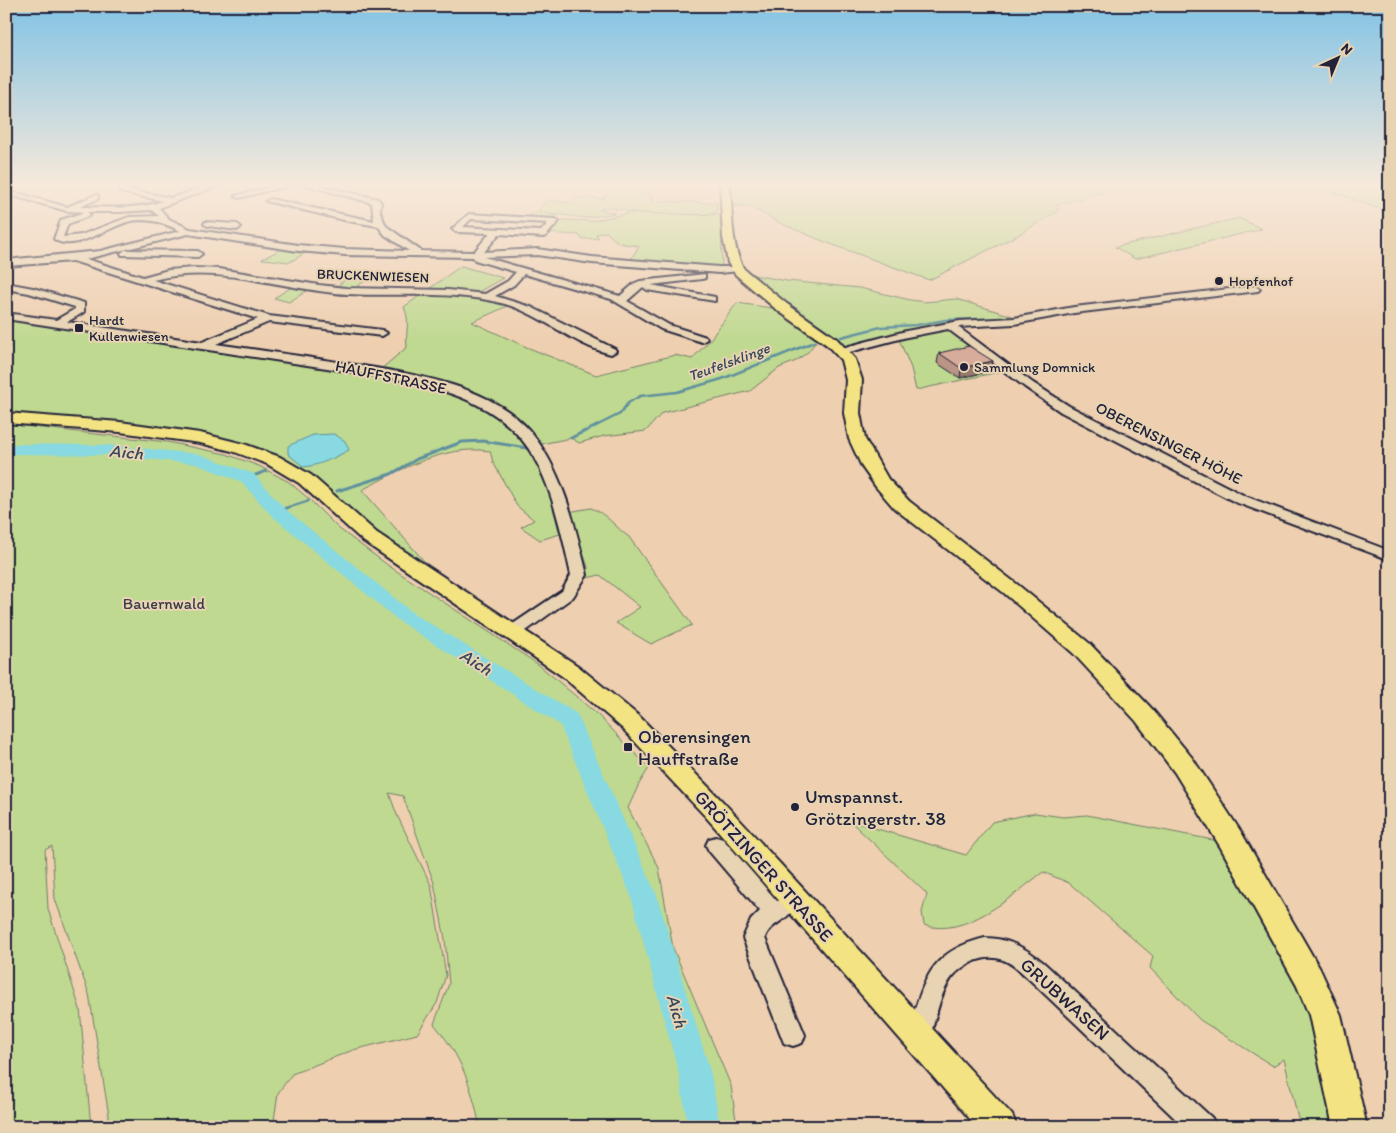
<svg xmlns="http://www.w3.org/2000/svg" width="1396" height="1133" viewBox="0 0 1396 1133" font-family="Itim,sans-serif">
<style>
.built{fill:#e3c1a8}
.green{fill:#bfd990;stroke:#707e66}
.water{fill:#88d9e1;stroke:#5f909f}
.lines{fill:none;stroke-linecap:round;stroke-linejoin:round}
.stream-far1{stroke:#5f909f;stroke-width:2.5}
.stream{stroke:#5f909f;stroke-width:3}
.river{fill:#88d9e1;fill-rule:evenodd}
.minor-casing{stroke:#22223b;stroke-width:4}
.major-casing{stroke:#22223b;stroke-width:4}
.minor{fill:#e8d3b2;fill-rule:evenodd}
.major{fill:#f4e382;fill-rule:evenodd}
.wall{fill:#ba9485;stroke:#22223b}
.shaded-wall{fill:#97786c;stroke:#22223b}
.building{fill:#d8ac9b;stroke:#22223b}
.poi-dot{fill:#22223b;stroke:#e8d3b2;stroke-width:2}
.labels{text-anchor:middle;dominant-baseline:central;stroke-width:4;stroke-linejoin:round;paint-order:stroke}
.far-street-label{font-size:14px;fill:#22223b;stroke:#e8d3b2}
.far-poi-label{font-size:14px;fill:#22223b;stroke:#e8d3b2;text-anchor:start}
.far-water-label{font-size:15px;font-style:italic;fill:#36475c;stroke:#e8d3b2}
.street-label{font-size:16px;fill:#22223b;stroke:#e8d3b2}
.park-label{font-size:16px;fill:#3a3d48;stroke:#e8d3b2}
.water-label{font-size:18px;font-style:italic;fill:#36475c;stroke:#e8d3b2}
.near-poi-label{font-size:19px;fill:#22223b;stroke:#e8d3b2;text-anchor:start}
.near-street-label{font-size:19px;fill:#22223b;stroke:#e8d3b2}
</style>
<rect width="100%" height="100%" fill="#eecfb0"/>
<filter id="ink" filterUnits="userSpaceOnUse"><feTurbulence type="fractalNoise" baseFrequency=".02" numOctaves="2"/><feDisplacementMap in="SourceGraphic" scale="10" xChannelSelector="R" yChannelSelector="G"/><feConvolveMatrix kernelMatrix="1 2 1 2 8 2 1 2 1" color-interpolation-filters="sRGB"/></filter>
<g filter="url(#ink)">
<polygon class="built" points="610,184 725,184 726,192 692,203 663,201 634,190 608,190"/>
<g class="green">
<polygon points="725,184 1130,184 1057,205 1058,211 1018,235 929,280 825,242 780,223 749,206 733,206 726,192"/>
<polygon points="1311,184 1390,184 1390,213 1388,212"/>
<path d="M608 190H638L652 196 651 201 717 203 716 213C687 217 654 215 626 211 616 209 607 205 599 210L616 213 585 218 540 212 558 216 555 220 527 218 533 212H538L546 200 572 203 575 197 604 199Z"/>
<polygon points="629,213 721,215 722,267 630,261 639,246 619,243 606,232 596,234 599,238 582,239 579,235 547,233 559,220 592,221"/>
<polygon points="1239,218 1262,229 1135,259 1115,247"/>
<polygon points="285,247 310,250 290,262 262,259"/>
<path d="M461 266 503 278 471 296 510 305 472 322 524 346 596 375 675 355 692 359 709 341 737 303 792 311 748 274 787 281 860 288 910 300 925 302 956 299 1019 318 949 325V328L1003 371 916 390 911 368 898 337 845 349 831 336 817 340 808 352 796 361 779 368 750 391 662 413 646 431 604 436 579 443 571 438 541 444 523 425 497 405 380 370 407 347C405 329 411 324 404 307Z"/>
<polygon points="350,276 369,278 352,290 333,289"/>
<polygon points="292,287 310,289 289,302 274,298"/>
<path d="M6 318 382 375C446 388 508 404 540 468 550 488 554 513 560 534L540 540 521 527 534 520 517 506 493 462 490 451C446 444 399 470 362 490L424 561 418 564 250 449 6 416Z"/>
<path d="M6 424 167 442 226 454 259 466 289 482 310 500 338 528 389 566 539 665 598 715 649 768 639 784 628 808 659 868 673 948 731 1086 737 1127H480C471 1085 462 1057 434 1024L449 984 445 939 434 883 403 796 389 793 397 815 431 885 446 975 437 1003 417 1034 353 1050 292 1074 278 1093 273 1127H109V1116L89 994 55 899 52 846 45 850 48 909 80 1009 91 1127H6Z"/>
<path d="M591 508C606 513 616 528 629 537L692 625 651 644 616 623 640 607 600 575 587 578 588 567 568 512Z"/>
<path d="M1035 813 1063 817 1087 815 1218 841 1309 1010 1335 1127H1300L1284 1059 1273 1066 1200 1020 1150 968 1153 956 1069 883 1043 872C1013 895 965 939 924 925L922 912 927 894 850 821 966 855 992 822Z"/>
</g>
<path class="water" d="M334 434 345 441 349 450C334 458 321 465 304 467L288 454V446L313 435Z"/>
<g class="lines">
<g class="stream-far1">
<polyline points="841,337 881,327 916,325 946,320 1009,318"/>
<polyline points="6,348 10,346"/>
<polyline points="582,433 620,414 628,403 640,396 677,392 722,379 814,342"/>
</g>
<g class="stream">
<polyline points="571,438 585,431"/>
<polyline points="248,478 266,471"/>
<polyline points="337,491 391,474 417,459 462,442 483,441 527,448"/>
<polyline points="277,511 308,501"/>
</g>
<polygon class="river" points="6,444 108,445 199,454 254,474 283,507 413,613 577,714 657,896 711,1074 720,1127 688,1127 679,1074 631,896 560,725 399,621 271,515 242,482 196,464 108,455 6,454"/>
<defs>
<g id="minor">
<path d="M213 184H223L159 208 169 219 190 229 298 245 345 249 409 251 385 235 378 226 348 221 266 201 270 199 374 221 372 203 302 184H313L378 199 381 203 380 212 386 226 421 251 474 252 490 233 456 232 452 229 469 214 555 219 559 221 546 236 543 237 499 234 484 252 537 249 592 257 719 267H740V271L719 273 592 263 537 255 484 257 620 296 635 283 640 281 705 274V278L702 279 651 285 715 297V301L647 290 643 287 627 301 669 325 706 337 707 339 702 342 661 329 611 299 524 274 514 285 495 296 531 307 615 349 616 351 611 354C573 345 543 315 505 304 454 290 400 297 347 294 282 290 219 263 153 280L269 316 382 330 387 333 382 336 269 322 216 344C259 350 301 356 344 363 404 373 488 382 530 431 563 471 575 525 587 575L573 597 519 636 513 637 507 636 505 632 507 628 562 591 571 575C544 449 526 405 392 378L6 319V313L56 320 75 309V307L29 293 6 289V283L33 288 84 303V312L67 322 202 342 258 319 73 261 6 266V260L100 251 180 231C164 223 150 218 131 221 111 225 73 254 54 239L61 220 85 212 67 211 6 194V190L67 207 95 195H98V199L80 207C107 207 137 210 163 201L120 192V188L171 198ZM151 210 159 216 129 217 81 235 63 237 68 224 89 216 90 214 87 212H120ZM471 219 548 223 541 231 463 227ZM188 234 298 251 345 255 473 257 475 260 516 272 508 281 485 294 448 290 346 288 319 285 219 269 194 268 168 270 143 277 86 259Z"/>
<polygon points="283,184 295,184 239,198 235,196"/>
<polygon points="205,222 237,224 241,227 237,230 208,226 204,224"/>
<polygon points="125,250 198,251 202,254 198,257 122,255 121,253"/>
<polygon points="1255,286 1260,289 1258,291 1074,313 1014,324 958,327 1033,383 1069,406 1245,496 1390,551 1390,560 1235,502 1061,412 1025,387 948,329 907,337 842,354 837,351 838,349 906,331 960,321 1014,318 1074,307"/>
<path d="M716 837 723 839 777 901 782 900 790 902 793 909C787 921 770 923 765 938L805 1035 802 1043 793 1046 784 1043 743 938 751 920 760 911 709 851 706 845 709 839Z"/>
<path d="M985 938C1009 938 1027 949 1044 963L1212 1118 1216 1127H1184L1028 978C1020 971 1012 963 1003 960 983 952 956 967 947 985 937 1003 935 1025 927 1044L918 1047 909 1044 906 1036C925 985 924 953 985 938Z"/>
</g>
<g id="major">
<path d="M720 184H730C732 208 731 249 744 269L787 304 837 339 855 359 862 380 860 413 865 439 888 479 909 501 1018 585 1089 643 1152 709 1193 759 1241 832 1320 969 1341 1015 1367 1127H1333L1309 1015 1297 986 1221 848 1175 773 1136 721 1073 653 1004 593 895 509 876 487 862 467 849 439 844 413 846 380 841 360 827 345 777 310 736 275 728 263 723 237Z"/>
<polygon points="6,413 120,422 200,433 244,444 280,457 311,475 377,533 578,666 640,717 724,803 1012,1115 1017,1127 977,1127 706,817 623,729 562,676 363,541 299,483 267,464 232,451 200,443 120,432 6,423"/>
</g>
</defs>
<use href="#minor" class="minor-casing"/>
<use href="#major" class="major-casing"/>
<use href="#minor" class="minor"/>
<use href="#major" class="major"/>
</g>
<polygon class="wall" points="939,353 993,361 991,371 960,378 937,363"/>
<polygon class="shaded-wall" points="993,361 991,371 960,378 961,368"/>
<polygon class="building" points="969,346 993,361 961,368 939,353"/>
</g>
<linearGradient id="sky" x2="0" y2="1"><stop stop-color="#81c3e5"/><stop offset="0.54" stop-color="#f7e9db"/><stop offset="1" stop-color="#f7e9db" stop-opacity="0"/></linearGradient>
<rect width="1396" height="342" fill="url(#sky)"/>
<g class="poi-dot">
<circle cx="1219" cy="281" r="5"/>
<rect x="74" y="323" width="10" height="10" rx="2.5"/>
<circle cx="964" cy="367" r="5"/>
<rect x="623" y="742" width="10" height="10" rx="2.5"/>
<circle cx="795" cy="807" r="5"/>
</g>
<g class="labels">
<g class="far-street-label">
<text transform="translate(373 276) rotate(2)">BRUCKENWIESEN</text>
</g>
<g class="far-poi-label">
<text x="1229" y="281">Hopfenhof</text>
<text x="89" y="320">Hardt<tspan x="89" dy="16">Kullenwiesen</tspan></text>
<text x="974" y="367">Sammlung Domnick</text>
</g>
<g class="far-water-label">
<text transform="translate(729 362) rotate(-20)">Teufelsklinge</text>
</g>
<g class="street-label">
<text transform="translate(391 377) rotate(12)">HAUFFSTRASSE</text>
<text transform="translate(1169 443) rotate(27)">OBERENSINGER HÖHE</text>
</g>
<g class="park-label">
<text x="164" y="603">Bauernwald</text>
</g>
<g class="water-label">
<text transform="translate(126 452) rotate(5)">Aich</text>
<text transform="translate(476 662) rotate(32)">Aich</text>
<text transform="translate(677 1011) rotate(74)">Aich</text>
</g>
<g class="near-poi-label">
<text x="638" y="736">Oberensingen<tspan x="638" dy="22">Hauffstraße</tspan></text>
<text x="805" y="796">Umspannst.<tspan x="805" dy="22">Grötzingerstr. 38</tspan></text>
</g>
<g class="near-street-label">
<text transform="translate(764 866) rotate(48)">GRÖTZINGER STRASSE</text>
<text transform="translate(1065 999) rotate(42)">GRUBWASEN</text>
</g>
</g>
<rect width="1396" height="1133" fill="none" stroke="#e8d3b2" stroke-width="25"/>
<rect x="12" y="12" width="1371" height="1108" fill="none" stroke="#22223b" stroke-width="2" filter="url(#ink)"/>
<g transform="translate(1338 58) rotate(44)" stroke="#e8d3b2" stroke-width="4" paint-order="stroke">
<path d="M0-4L9 19L0 12L-9 19Z" fill="#22223b"/>
<text y="-8" font-size="14" font-weight="bold" text-anchor="middle" fill="#22223b">N</text>
</g>
</svg>
